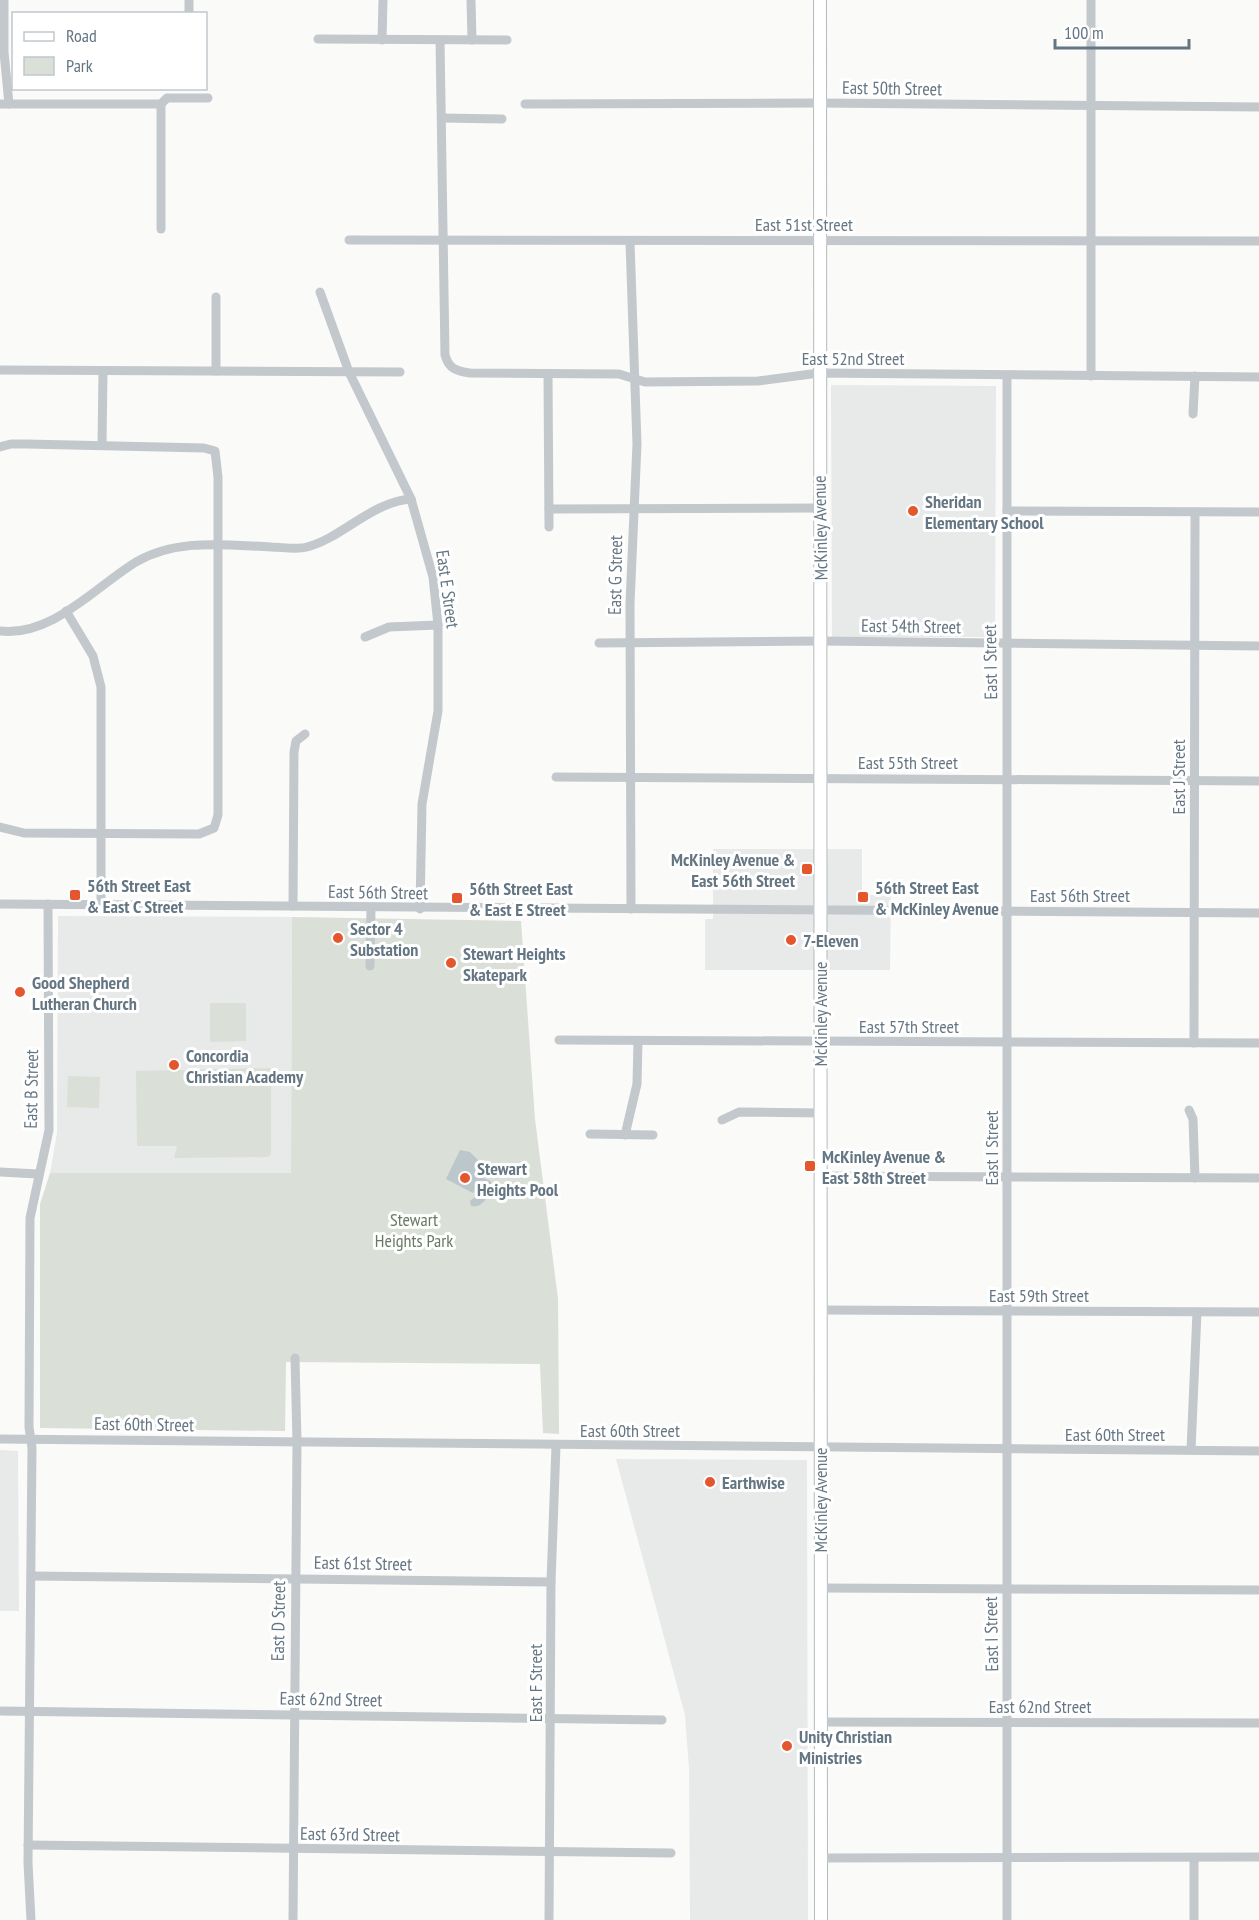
<svg xmlns="http://www.w3.org/2000/svg" width="1259" height="1920" viewBox="0 0 1259 1920" font-family="'PT Sans Narrow',sans-serif">
<style>
.built{fill:#e8e9e9}
.green{fill:#dadfd7}
.water{fill:#bbc7cb}
.lines{fill:none;stroke-linecap:round;stroke-linejoin:round}
.major-casing{stroke:#b5babe;stroke-width:14}
.minor{stroke:#c3c8cc;stroke-width:9}
.major{stroke:#fff;stroke-width:12}
.poi-dot{fill:#e4572e;stroke:#fff;stroke-width:2}
.labels{text-anchor:middle;dominant-baseline:central;stroke-width:6;stroke-linejoin:round;paint-order:stroke}
.street-label{font-size:18px;fill:#657683;stroke:#fff}
.poi-label{font-size:18px;font-weight:bold;fill:#657683;stroke:#fff;text-anchor:start}
.park-label{font-size:18px;fill:#687a64;stroke:#fff}
</style>
<rect width="100%" height="100%" fill="#fafaf8"/>
<g class="built">
<polygon points="831,385 996,386 995,637 832,637"/>
<polygon points="713,849 862,849 862,895 891,895 890,970 705,970 705,919 713,919"/>
<polygon points="58,916 292,917 291,1174 50,1173 57,1133"/>
<polygon points="0,1450 18,1451 19,1611 0,1611"/>
<polygon points="616,1459 807,1460 808,1920 690,1920 689,1769 685,1715"/>
</g>
<g class="green">
<polygon points="292,917 521,921 535,1119 558,1299 559,1434 543,1433 540,1364 286,1362 285,1431 40,1428 40,1204 50,1173 291,1173"/>
<polygon points="246,1003 246,1041 210,1042 210,1003"/>
<polygon points="271,1068 271,1154 267,1157 174,1158 177,1146 137,1146 136,1071"/>
<polygon points="68,1076 100,1077 99,1108 67,1107"/>
</g>
<path class="water" d="M460 1150 470 1152 481 1163H492L498 1167 495 1176 483 1178 491 1181C492 1192 484 1209 471 1206L470 1201 480 1193 481 1181 473 1193 446 1179Z"/>
<g class="lines">
<defs>
<polyline id="major" points="820,0 821,1920"/>
</defs>
<use href="#major" class="major-casing"/>
<g class="minor">
<polyline points="4,0 4,52 9,104"/>
<polyline points="189,0 189,14"/>
<polyline points="471,0 472,40"/>
<polyline points="1091,0 1091,376"/>
<polyline points="318,39 507,40"/>
<polyline points="382,40 383,0"/>
<path d="M440 40 445 355C449 369 456 371 470 373L619 374 645 382 758 381 819 373 1259 377"/>
<polyline points="0,104 161,104 167,98 208,98"/>
<polyline points="161,104 161,229"/>
<polyline points="525,104 819,103 1259,107"/>
<polyline points="442,118 502,119"/>
<polyline points="349,240 1259,241"/>
<polyline points="630,242 637,444 630,604 631,909"/>
<polyline points="320,292 349,372 411,499 433,577 438,625 438,711 422,804 420,909"/>
<polyline points="0,370 400,372"/>
<polyline points="216,371 216,297"/>
<polyline points="548,374 549,527"/>
<polyline points="1193,414 1195,376"/>
<polyline points="102,445 103,371"/>
<polyline points="0,447 11,444 27,444 204,448 215,451 218,477 218,815 214,828 199,834 24,833 0,827"/>
<polyline points="549,509 819,508"/>
<polyline points="1007,511 1259,512"/>
<polyline points="66,611 93,656 101,687 101,904"/>
<path d="M0 631C52 637 95 587 136 562 177 538 225 545 271 547 282 547 296 550 307 547 342 538 371 502 411 499"/>
<polyline points="365,637 389,627 438,625"/>
<polyline points="599,643 821,641 1259,646"/>
<polyline points="556,777 1259,781"/>
<polyline points="0,904 1259,913"/>
<polyline points="293,906 294,752 296,741 305,734"/>
<polyline points="370,966 371,908"/>
<polyline points="559,1040 1259,1043"/>
<polyline points="1194,1043 1195,512"/>
<polyline points="1189,1110 1193,1119 1195,1178"/>
<polyline points="722,1120 739,1112 821,1113"/>
<polyline points="590,1134 653,1135"/>
<polyline points="625,1135 637,1084 638,1041"/>
<polyline points="0,1172 38,1174"/>
<polyline points="821,1176 1259,1178"/>
<polyline points="820,1310 1259,1312"/>
<polyline points="0,1439 1259,1451"/>
<polyline points="1191,1450 1197,1312"/>
<polyline points="31,1576 551,1582"/>
<polyline points="821,1588 1259,1590"/>
<polyline points="0,1711 662,1720"/>
<polyline points="821,1722 1259,1723"/>
<polyline points="28,1845 671,1853"/>
<polyline points="822,1858 1259,1857"/>
<polyline points="1194,1858 1194,1920"/>
<polyline points="31,1920 28,1863 32,1448 29,1427 30,1218 49,1130 48,904"/>
<polyline points="293,1920 297,1443 295,1358"/>
<polyline points="549,1920 551,1582 556,1446"/>
<polyline points="1007,1920 1007,375"/>
</g>
<use href="#major" class="major"/>
</g>
<g class="poi-dot">
<circle cx="913" cy="511" r="6"/>
<rect x="801" y="863" width="12" height="12" rx="3"/>
<rect x="69" y="889" width="12" height="12" rx="3"/>
<rect x="857" y="891" width="12" height="12" rx="3"/>
<rect x="451" y="892" width="12" height="12" rx="3"/>
<circle cx="338" cy="938" r="6"/>
<circle cx="791" cy="940" r="6"/>
<circle cx="451" cy="963" r="6"/>
<circle cx="20" cy="992" r="6"/>
<circle cx="174" cy="1065" r="6"/>
<rect x="804" y="1160" width="12" height="12" rx="3"/>
<circle cx="465" cy="1178" r="6"/>
<circle cx="710" cy="1482" r="6"/>
<circle cx="787" cy="1746" r="6"/>
</g>
<g class="labels">
<g class="street-label">
<text transform="translate(892 88) rotate(1)">East 50th Street</text>
<text x="804" y="224">East 51st Street</text>
<text x="853" y="358">East 52nd Street</text>
<text transform="translate(820 528) rotate(-91)">McKinley Avenue</text>
<text transform="translate(615 575) rotate(-89)">East G Street</text>
<text transform="translate(448 589) rotate(82)">East E Street</text>
<text transform="translate(911 626) rotate(1)">East 54th Street</text>
<text transform="translate(990 662) rotate(-91)">East I Street</text>
<text x="908" y="762">East 55th Street</text>
<text transform="translate(1178 777) rotate(-90)">East J Street</text>
<text transform="translate(378 892) rotate(1)">East 56th Street</text>
<text x="1080" y="895">East 56th Street</text>
<text transform="translate(820 1014) rotate(-90)">McKinley Avenue</text>
<text x="909" y="1026">East 57th Street</text>
<text transform="translate(31 1089) rotate(-89)">East B Street</text>
<text transform="translate(991 1148) rotate(-90)">East I Street</text>
<text x="1039" y="1295">East 59th Street</text>
<text transform="translate(144 1424) rotate(1)">East 60th Street</text>
<text x="630" y="1430">East 60th Street</text>
<text x="1115" y="1434">East 60th Street</text>
<text transform="translate(820 1500) rotate(-90)">McKinley Avenue</text>
<text transform="translate(363 1563) rotate(1)">East 61st Street</text>
<text transform="translate(278 1621) rotate(-89)">East D Street</text>
<text transform="translate(991 1634) rotate(-91)">East I Street</text>
<text transform="translate(535 1683) rotate(-90)">East F Street</text>
<text transform="translate(331 1699) rotate(1)">East 62nd Street</text>
<text x="1040" y="1706">East 62nd Street</text>
<text transform="translate(350 1834) rotate(1)">East 63rd Street</text>
</g>
<g class="poi-label">
<text x="925" y="501">Sheridan<tspan x="925" dy="21">Elementary School</tspan></text>
<text x="795" y="859" text-anchor="end">McKinley Avenue &amp;<tspan x="795" dy="21">East 56th Street</tspan></text>
<text x="87" y="885">56th Street East<tspan x="87" dy="21">&amp; East C Street</tspan></text>
<text x="875" y="887">56th Street East<tspan x="875" dy="21">&amp; McKinley Avenue</tspan></text>
<text x="469" y="888">56th Street East<tspan x="469" dy="21">&amp; East E Street</tspan></text>
<text x="350" y="928">Sector 4<tspan x="350" dy="21">Substation</tspan></text>
<text x="803" y="940">7-Eleven</text>
<text x="463" y="953">Stewart Heights<tspan x="463" dy="21">Skatepark</tspan></text>
<text x="32" y="982">Good Shepherd<tspan x="32" dy="21">Lutheran Church</tspan></text>
<text x="186" y="1055">Concordia<tspan x="186" dy="21">Christian Academy</tspan></text>
<text x="822" y="1156">McKinley Avenue &amp;<tspan x="822" dy="21">East 58th Street</tspan></text>
<text x="477" y="1168">Stewart<tspan x="477" dy="21">Heights Pool</tspan></text>
<text x="722" y="1482">Earthwise</text>
<text x="799" y="1736">Unity Christian<tspan x="799" dy="21">Ministries</tspan></text>
</g>
<g class="park-label">
<text x="414" y="1219">Stewart<tspan x="414" dy="21">Heights Park</tspan></text>
</g>
</g>
<rect x="12" y="12" width="195" height="78" fill="#ffffff" stroke="#c1c8cd" stroke-width="1.5"/>
<rect x="24" y="32" width="30" height="9" fill="#ffffff" stroke="#c1c8cd" stroke-width="1.5"/>
<text x="66" y="42" font-size="18" fill="#657683">Road</text>
<rect x="24" y="57" width="30" height="18" fill="#dadfd7" stroke="#c1c8cd" stroke-width="1.5"/>
<text x="66" y="72" font-size="18" fill="#657683">Park</text>
<path d="M1055 39v9h134v-9" fill="none" stroke="#657683" stroke-width="3"/>
<text x="1064" y="39" font-size="18" fill="#657683" stroke="#ffffff" stroke-width="4.5" paint-order="stroke">100 m</text>
</svg>
